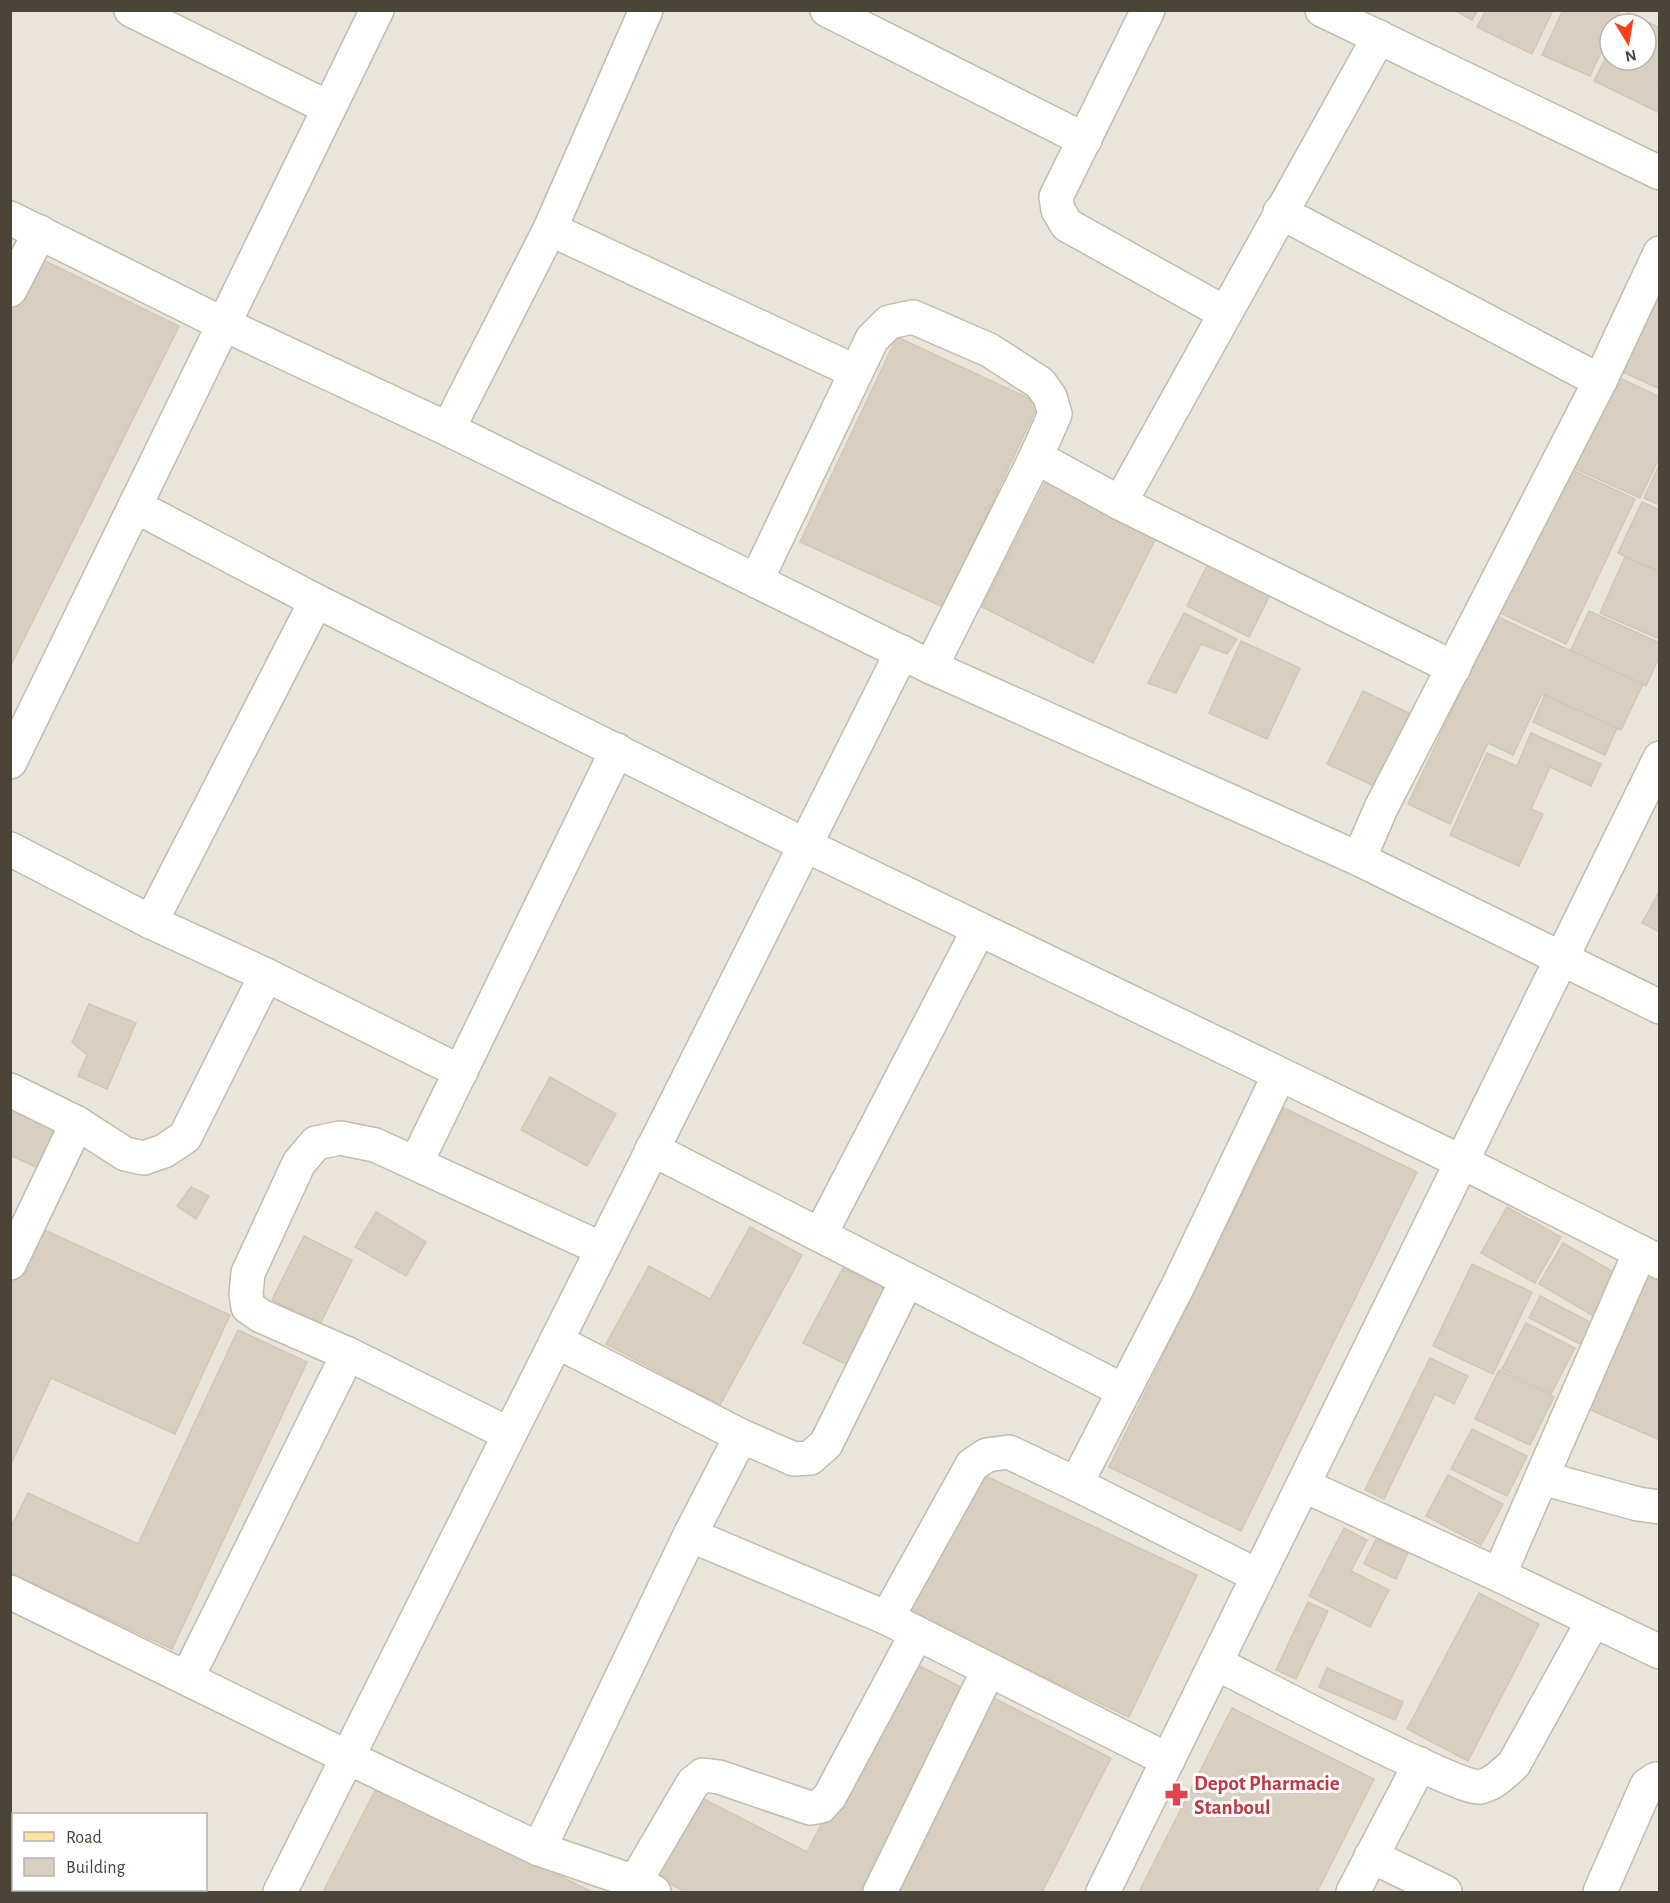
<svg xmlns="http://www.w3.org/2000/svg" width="1670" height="1903" viewBox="0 0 1670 1903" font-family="'Alegreya Sans',sans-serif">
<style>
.residential{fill:#eae5da;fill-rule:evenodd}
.building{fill:#d8cfc1;stroke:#d3c7b4;stroke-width:1.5}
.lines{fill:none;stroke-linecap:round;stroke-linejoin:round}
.minor-casing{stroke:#c2bbae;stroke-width:36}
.tertiary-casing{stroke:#c2bbae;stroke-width:36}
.primary-casing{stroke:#e6c16a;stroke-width:36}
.minor{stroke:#fff;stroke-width:33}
.tertiary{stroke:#fff;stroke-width:33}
.primary{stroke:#ffe39c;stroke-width:33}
.labels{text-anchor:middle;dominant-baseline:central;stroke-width:6;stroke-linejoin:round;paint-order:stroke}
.health-label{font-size:21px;font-weight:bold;fill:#be3a42;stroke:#fff;text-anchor:start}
</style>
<rect width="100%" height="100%" fill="#f6f3ec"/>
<path class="residential" d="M11 11H1659V1892H11ZM1610 24H1646V60H1610ZM14 1814H206V1890H14Z"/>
<g class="building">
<polygon points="1454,10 1478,10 1472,20"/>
<polygon points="1486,10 1553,10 1532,54 1477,27"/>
<polygon points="1563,10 1620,10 1614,24 1610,24 1610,33 1590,76 1542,55"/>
<polygon points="1628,13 1660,28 1660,79 1656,85 1660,87 1660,113 1594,81 1610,49 1610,60 1646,60 1646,24 1622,24"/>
<polygon points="33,255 179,326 10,667 10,300"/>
<polygon points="1651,289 1660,293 1660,389 1614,368"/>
<polygon points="897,337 1039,403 943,607 800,542"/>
<polygon points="1611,374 1660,397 1660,456 1640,498 1569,466"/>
<polygon points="1660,463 1660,505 1644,498"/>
<polygon points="1570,469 1635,499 1566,644 1498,612"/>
<polygon points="1050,473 1161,528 1093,663 982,607"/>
<polygon points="1642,502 1660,510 1660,572 1618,553"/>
<polygon points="1625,557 1660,572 1660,639 1600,613"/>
<polygon points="1211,558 1273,589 1249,637 1187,606"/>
<polygon points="1589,611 1660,643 1660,655 1646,686 1570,652"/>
<polygon points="1184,613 1237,639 1227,654 1201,644 1176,693 1148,683"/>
<polygon points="1496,616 1643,684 1621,730 1542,694 1513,755 1488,743 1450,824 1408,804"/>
<polygon points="1241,641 1300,668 1267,739 1209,713"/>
<polygon points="1363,691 1411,714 1376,787 1327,764"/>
<polygon points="1545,695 1617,728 1605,755 1533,722"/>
<polygon points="1531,733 1601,764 1591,786 1550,767 1531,809 1543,814 1519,866 1450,835 1487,753 1517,766"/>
<polygon points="1660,890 1660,932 1642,923"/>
<polygon points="89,1004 136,1023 107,1089 78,1076 87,1055 72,1042"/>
<polygon points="550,1077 616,1114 587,1166 521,1130"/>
<polygon points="10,1094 71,1123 46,1172 10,1155"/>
<polygon points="1284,1108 1417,1172 1241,1531 1109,1467"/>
<polygon points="191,1187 209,1196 196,1219 177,1206"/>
<polygon points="1507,1207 1561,1237 1535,1283 1481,1253"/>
<polygon points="376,1212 426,1242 406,1276 355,1247"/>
<polygon points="38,1227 230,1315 175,1434 51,1378 10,1466 10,1286"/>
<polygon points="750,1227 802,1255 720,1405 606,1344 649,1266 710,1299"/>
<polygon points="304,1236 352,1260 320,1324 272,1300"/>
<polygon points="1563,1243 1617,1274 1592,1315 1539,1284"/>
<polygon points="1472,1264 1532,1292 1493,1374 1433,1346"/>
<polygon points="843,1268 896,1294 857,1370 803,1343"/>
<polygon points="1635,1272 1660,1282 1660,1440 1577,1404"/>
<polygon points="1540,1296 1592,1323 1580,1344 1529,1318"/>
<polygon points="1526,1323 1575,1348 1551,1394 1502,1369"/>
<polygon points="238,1330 307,1362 172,1649 10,1573 10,1529 28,1493 138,1544"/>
<polygon points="1430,1358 1468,1376 1454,1404 1435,1394 1384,1499 1365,1490"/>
<polygon points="1499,1370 1554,1397 1530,1445 1475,1419"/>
<polygon points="1472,1429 1527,1456 1507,1496 1451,1469"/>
<polygon points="973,1470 1197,1575 1129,1717 906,1612"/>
<polygon points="1448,1475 1503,1504 1481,1545 1426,1516"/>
<polygon points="1344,1528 1367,1540 1351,1571 1389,1590 1370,1627 1309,1596"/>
<polygon points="1376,1539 1408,1553 1396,1579 1364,1564"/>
<polygon points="1479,1593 1539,1624 1468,1761 1407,1729"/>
<polygon points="1308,1602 1328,1611 1296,1679 1276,1670"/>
<polygon points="906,1659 965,1689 860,1892 686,1892 654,1876 696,1795 807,1852"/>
<polygon points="1327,1668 1403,1702 1395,1720 1319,1687"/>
<polygon points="988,1695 1111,1758 1042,1892 887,1892"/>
<polygon points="1232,1708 1374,1779 1317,1892 1139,1892"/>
<polygon points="378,1785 592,1892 323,1892"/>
</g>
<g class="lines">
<defs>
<g id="minor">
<polyline points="131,10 329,108"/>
<polyline points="827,10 1085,140"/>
<polyline points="1148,10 1056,197 1058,210 1067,225 1225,313"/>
<polyline points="1322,10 1660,173"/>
<polyline points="1280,212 1600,381"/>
<polyline points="10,218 223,324 448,429 931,667 1359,859 1660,1007"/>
<polyline points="550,229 856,372"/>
<polyline points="10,290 40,232"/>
<polyline points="448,429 550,229 646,10"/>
<polyline points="1036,457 1120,503 1454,668"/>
<polyline points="1120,503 1379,37"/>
<polyline points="135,506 316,601 805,845 1462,1162 1660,1262"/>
<polyline points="756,581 872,339 889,322 913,317 989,350 1040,383 1050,397 1055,414 1036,457 931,667"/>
<polyline points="10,762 377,10"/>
<polyline points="10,849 151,922 266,975 461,1072"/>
<polyline points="1359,859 1381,808 1600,381 1660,253"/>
<polyline points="151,922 316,601"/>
<polyline points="10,1090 77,1123 125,1154 144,1158 164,1151 185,1137 266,975"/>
<polyline points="652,1149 1124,1391"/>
<polyline points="416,1163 617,750"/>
<polyline points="820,1235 979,929"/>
<polyline points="10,1263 77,1123"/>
<polyline points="556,1341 741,1436 794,1459 810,1458 826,1444 907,1280"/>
<polyline points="509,1434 348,1354 261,1316 248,1307 246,1294 248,1273 299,1163 316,1143 340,1138 375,1145 602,1249"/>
<polyline points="1542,1478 1638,1504 1660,1507"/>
<polyline points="1076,1484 1178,1286 1279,1075"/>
<polyline points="1303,1485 1499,1575 1660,1652"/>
<polyline points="690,1535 887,1618 1168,1760"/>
<polyline points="1499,1575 1640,1252"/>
<polyline points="10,1592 347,1757 539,1849 635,1882 654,1892"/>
<polyline points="887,1618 972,1465 987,1455 1009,1452 1076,1484 1258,1576"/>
<path d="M1216 1663C1249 1680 1461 1791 1480 1787 1494 1784 1504 1773 1514 1764L1593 1621"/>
<polyline points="187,1678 348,1354"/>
<polyline points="539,1849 690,1535 741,1436"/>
<polyline points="1371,1856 1445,1892"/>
<polyline points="635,1882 693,1783 703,1775 719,1777 810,1808 821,1806 830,1796 917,1633"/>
<polyline points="280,1892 902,652"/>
<polyline points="880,1892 988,1671"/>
<polyline points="1353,1892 1420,1764"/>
<polyline points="1600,1892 1647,1785 1656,1779 1660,1779"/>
</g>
<polyline id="tertiary" points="1103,1892 1660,758"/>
<g id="primary">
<polyline points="10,1857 14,1858"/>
<polyline points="78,1890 84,1892"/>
</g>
</defs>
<use href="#minor" class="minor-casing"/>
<use href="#tertiary" class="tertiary-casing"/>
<use href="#primary" class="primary-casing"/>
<use href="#minor" class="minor"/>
<use href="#tertiary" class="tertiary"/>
<use href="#primary" class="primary"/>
</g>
<defs>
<symbol id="pharmacy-bare" viewBox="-9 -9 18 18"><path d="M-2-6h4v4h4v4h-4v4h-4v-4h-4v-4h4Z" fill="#e0444e" stroke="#fff" stroke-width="2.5" paint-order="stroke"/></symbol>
</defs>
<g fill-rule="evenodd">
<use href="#pharmacy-bare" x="1160" y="1778" width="33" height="33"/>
</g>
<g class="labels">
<g class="health-label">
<text x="1194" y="1783">Depot Pharmacie<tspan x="1194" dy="24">Stanboul</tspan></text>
</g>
</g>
<rect width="1670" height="1903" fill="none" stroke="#4b4439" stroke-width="24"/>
<rect x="12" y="1813" width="195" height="78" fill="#ffffff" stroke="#b7b4b0" stroke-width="1.5"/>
<rect x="24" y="1832" width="30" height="9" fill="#ffe39c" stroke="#b7b4b0" stroke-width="1.5"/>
<text x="66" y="1843" font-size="18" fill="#4b4439">Road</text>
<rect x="24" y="1858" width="30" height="18" fill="#d8cfc1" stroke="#b7b4b0" stroke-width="1.5"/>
<text x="66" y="1873" font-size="18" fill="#4b4439">Building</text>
<g transform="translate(1628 42) rotate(169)"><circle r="28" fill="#ffffff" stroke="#b7b4b0" stroke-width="1.5"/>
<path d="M0-4.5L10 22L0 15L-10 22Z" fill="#fc3f1d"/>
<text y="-9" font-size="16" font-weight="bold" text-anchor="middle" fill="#4b4439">N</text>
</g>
</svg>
